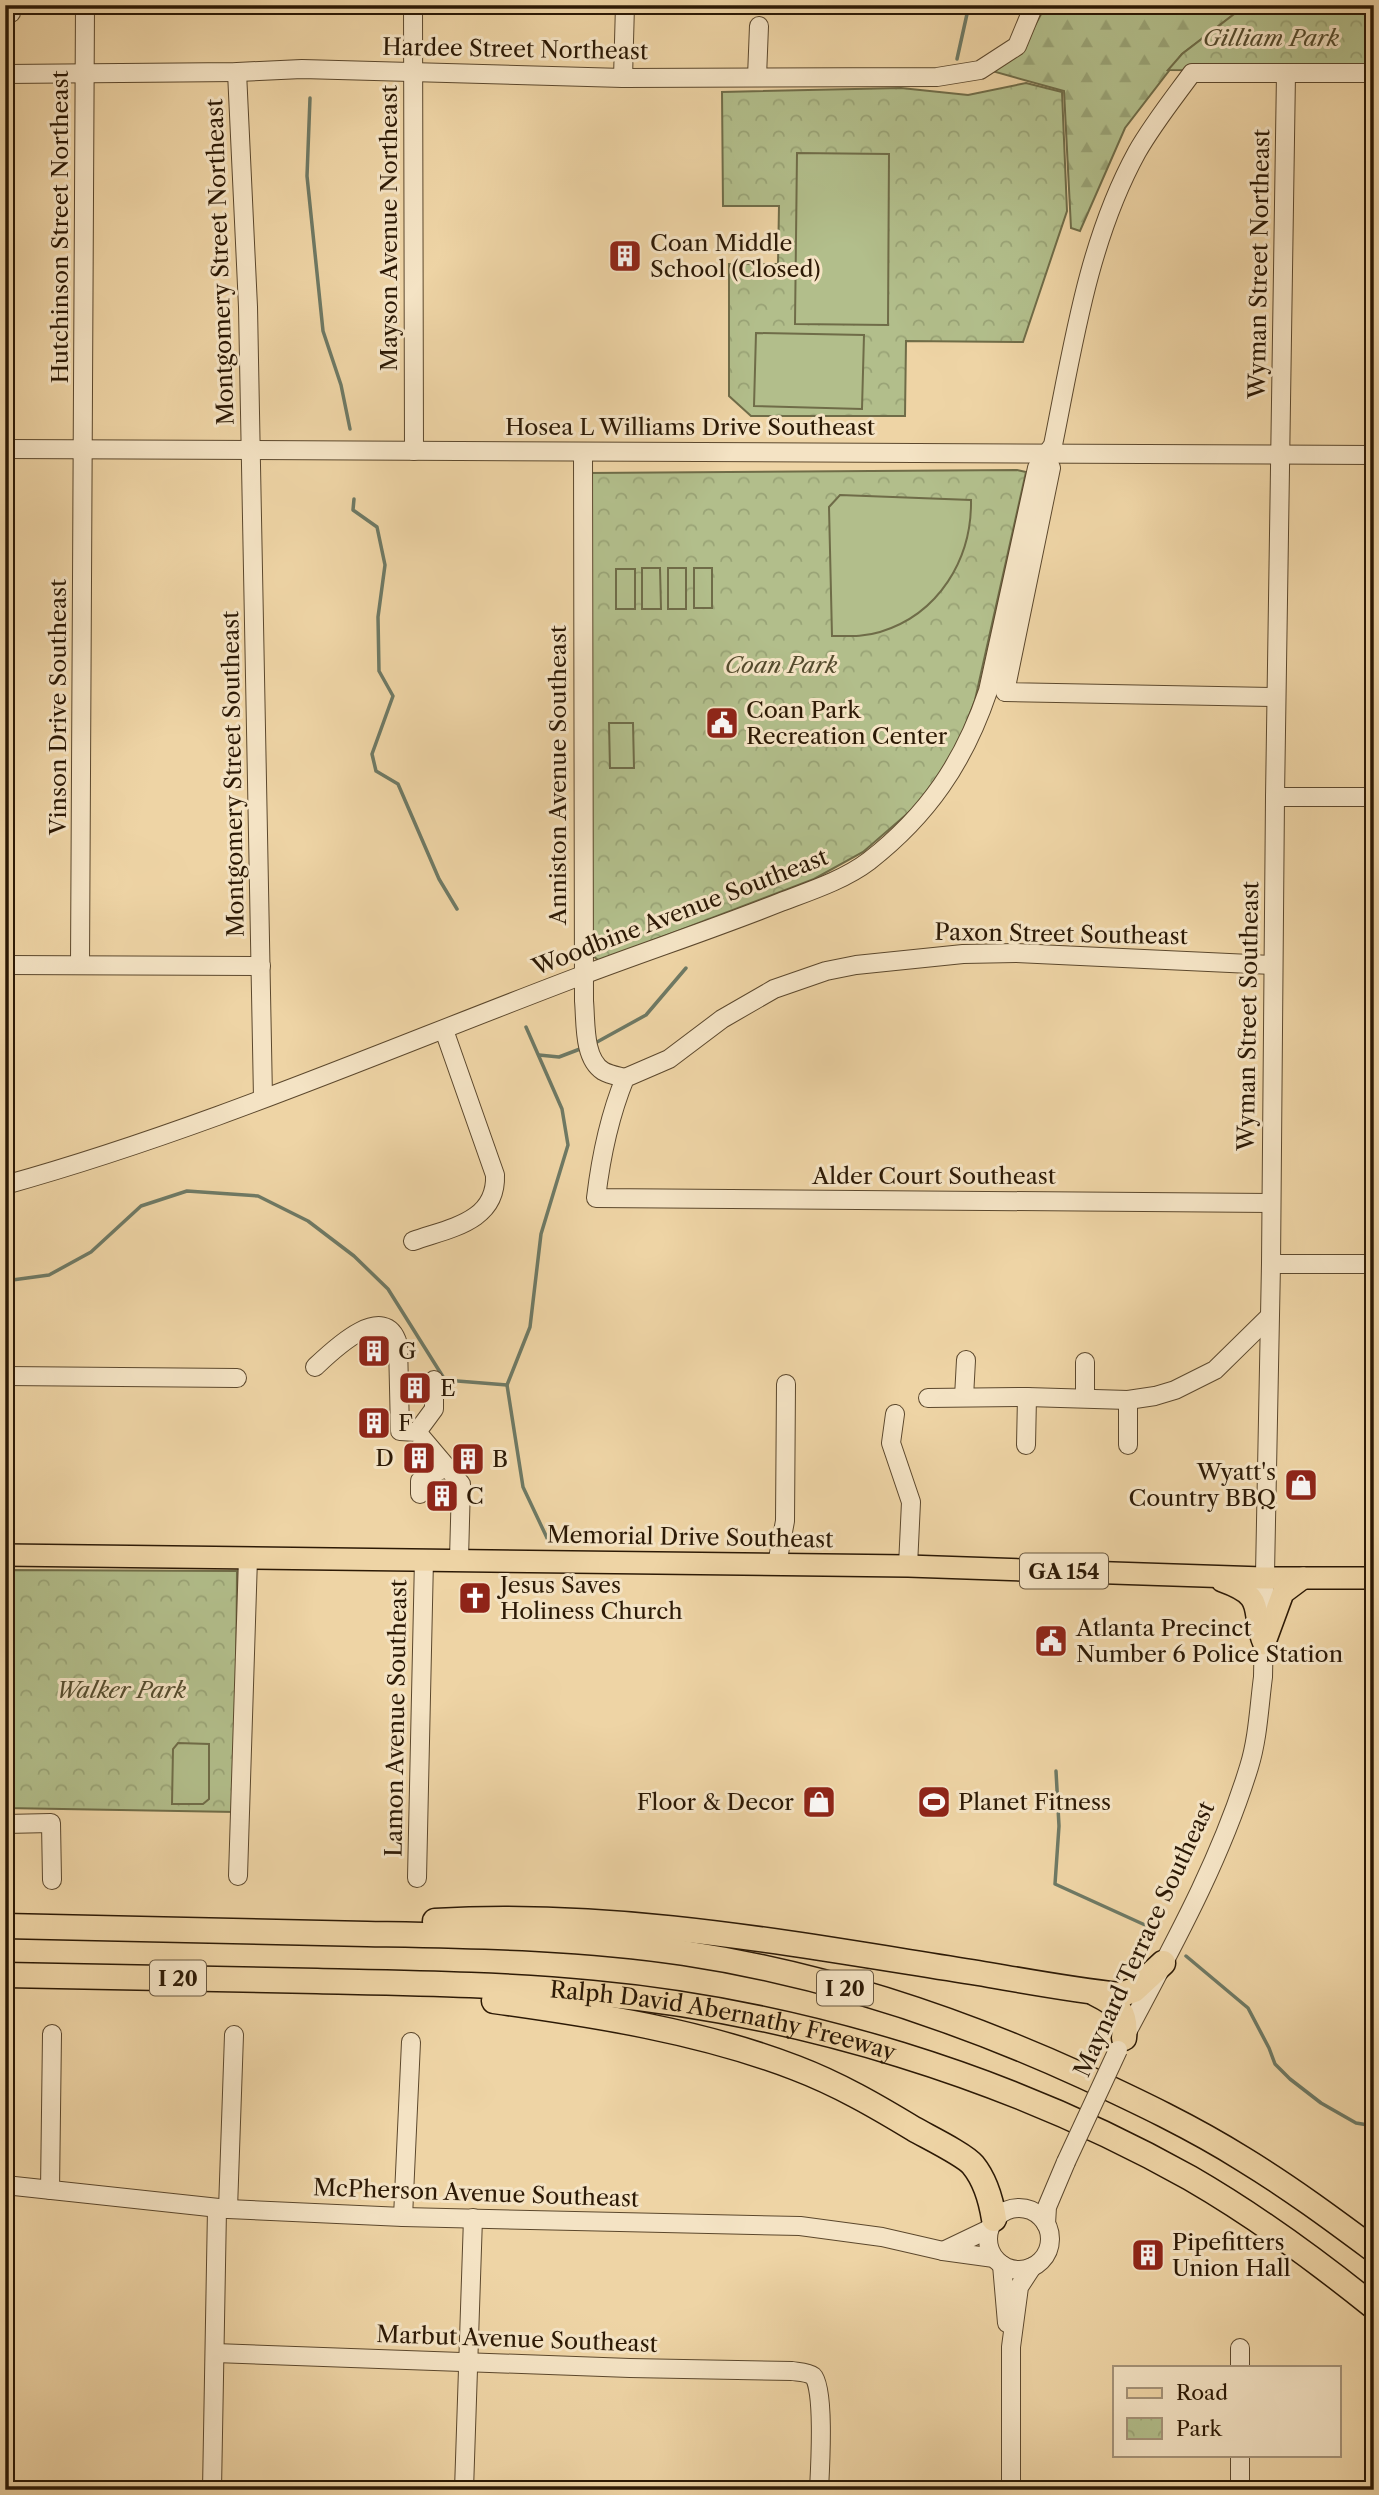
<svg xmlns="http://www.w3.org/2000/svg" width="1379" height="2495" viewBox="0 0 1379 2495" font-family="'Libre Caslon Text',serif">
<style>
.forest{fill:url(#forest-firs);stroke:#6f6c48;stroke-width:2}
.park{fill:url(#park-crowns);stroke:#6f6c48;stroke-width:2}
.pitch{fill:#b2be8b;stroke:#6f6c48;stroke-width:2}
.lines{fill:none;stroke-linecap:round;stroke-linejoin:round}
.stream{stroke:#6e7964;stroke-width:3.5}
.minor-casing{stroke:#5c482d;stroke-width:20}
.major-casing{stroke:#2c1905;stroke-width:24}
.highway-casing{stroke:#2c1905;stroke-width:27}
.minor{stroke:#f4e3c4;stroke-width:18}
.major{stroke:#eed4a5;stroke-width:21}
.highway{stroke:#eed4a5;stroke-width:24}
.minor-bridge-casing{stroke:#5c482d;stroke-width:20;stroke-linecap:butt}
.minor-bridge{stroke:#f4e3c4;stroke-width:18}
.labels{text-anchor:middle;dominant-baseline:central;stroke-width:6;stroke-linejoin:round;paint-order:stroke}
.shield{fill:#f4e3c4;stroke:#68563e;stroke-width:2}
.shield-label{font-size:21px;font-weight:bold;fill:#2c1905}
.park-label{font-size:23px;font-style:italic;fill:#544b2d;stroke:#f4e3c4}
.street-label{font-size:23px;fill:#2c1905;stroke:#f4e3c4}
.poi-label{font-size:23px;fill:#2c1905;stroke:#f4e3c4;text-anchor:start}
</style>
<defs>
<pattern id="forest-firs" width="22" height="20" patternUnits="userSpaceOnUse" patternTransform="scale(1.75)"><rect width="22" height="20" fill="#b2be8b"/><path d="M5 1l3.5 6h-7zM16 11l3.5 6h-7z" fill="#99a376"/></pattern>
<pattern id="park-crowns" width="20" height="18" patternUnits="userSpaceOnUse" patternTransform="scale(1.75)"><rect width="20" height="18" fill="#b2be8b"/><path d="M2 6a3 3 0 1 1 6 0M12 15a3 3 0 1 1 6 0" fill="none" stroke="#99a376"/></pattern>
</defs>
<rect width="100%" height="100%" fill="#eed4a5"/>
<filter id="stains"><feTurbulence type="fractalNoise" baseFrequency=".00286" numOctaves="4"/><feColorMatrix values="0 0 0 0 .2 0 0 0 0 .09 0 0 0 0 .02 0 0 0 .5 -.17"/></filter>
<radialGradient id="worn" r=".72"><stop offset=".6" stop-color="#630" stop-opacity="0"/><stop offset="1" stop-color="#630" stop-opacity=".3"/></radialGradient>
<polygon class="forest" points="1046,5 1246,5 1182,54 1125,128 1080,231 1071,228 1064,91 992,71 1019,55"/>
<g class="park">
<polygon points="1246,5 1374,5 1374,71 1168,70 1182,54"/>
<polygon points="1026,83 1062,92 1067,211 1023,342 906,341 905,416 751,416 729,396 729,264 778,264 779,206 723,206 722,92 901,88 968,95"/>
<polygon points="1017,470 1026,472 975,700 960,740 940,773 915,807 863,852 814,879 599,961 590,953 588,473"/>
<polygon points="5,1570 237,1571 235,1812 5,1808"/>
</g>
<g class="pitch">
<polygon points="797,153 889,154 888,325 795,324"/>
<polygon points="756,333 864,335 862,409 754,406"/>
<path d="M840 495 971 500C972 559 939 614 880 632 864 637 848 636 832 636L829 507Z"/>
<polygon points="642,568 660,568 661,609 642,609"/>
<rect x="668" y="568" width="18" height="41"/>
<rect x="694" y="568" width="18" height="40"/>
<rect x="616" y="569" width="19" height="40"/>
<polygon points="609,723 633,723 634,768 610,768"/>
<polygon points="178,1743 209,1744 209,1799 203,1804 172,1804 173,1749"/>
</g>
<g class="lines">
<g class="stream">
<polyline points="957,59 969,5"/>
<polyline points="310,98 307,176 323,331 341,385 350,429"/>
<polyline points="354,499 353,510 377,527 385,565 378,617 379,671 393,696 372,754 376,771 398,784 439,879 457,909"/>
<polyline points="526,1027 562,1109 568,1145 541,1234 530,1327 507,1385 523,1487 548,1540"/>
<polyline points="597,1042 646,1015 686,968"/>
<polyline points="539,1055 559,1057 580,1049"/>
<polyline points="5,1281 49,1275 91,1252 141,1206 187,1191 258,1196 308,1221 354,1256 388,1289 445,1380 507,1385"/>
<polyline points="1056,1771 1059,1826 1055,1884 1156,1930"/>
<polyline points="1186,1956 1248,2008 1269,2048 1275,2064 1290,2079 1321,2103 1356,2123 1374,2126"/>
</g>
<defs>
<g id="minor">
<polyline points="11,5 11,13"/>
<polyline points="413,5 414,451"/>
<polyline points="237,72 248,307 263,1098"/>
<polyline points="5,74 237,72 302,69 623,78 937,77 980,70 1017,46 1034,5"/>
<polyline points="757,77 759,26"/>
<polyline points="623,78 625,5"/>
<polyline points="5,449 1374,455"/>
<path d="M583 452 584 1001C586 1022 583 1058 603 1071 610 1075 618 1076 625 1078"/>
<polyline points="1045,454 1051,468 1005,692 1276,697"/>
<polyline points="1275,797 1374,797"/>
<polyline points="5,965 261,966"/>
<polyline points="80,965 85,5"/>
<path d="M5 1185C203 1130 392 1047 583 975 649 950 716 928 781 902 810 891 844 880 869 861 928 815 964 762 988 691L1037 468 1053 445C1073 346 1088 241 1137 152 1153 124 1173 99 1192 73H1374"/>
<path d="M1271 1203 596 1198C601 1156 609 1117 625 1078L669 1059 722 1019 774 989 826 971 856 965 963 954 1016 953 1273 965"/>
<path d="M413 1241C449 1228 497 1222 495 1175L444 1030"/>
<polyline points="1271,1264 1374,1264"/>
<polyline points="1085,1362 1085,1398"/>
<path d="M315 1367C332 1351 385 1299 398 1344L400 1431 417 1432 461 1484 459 1559"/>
<polyline points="5,1376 237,1378"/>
<polyline points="964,1397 966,1360"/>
<polyline points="928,1398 1027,1397 1128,1400 1155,1396 1175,1390 1215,1370 1269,1317"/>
<polyline points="1128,1400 1128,1445"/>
<polyline points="895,1414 891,1443 911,1502 908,1566"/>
<polyline points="417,1432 434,1409 434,1380"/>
<polyline points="1026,1445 1027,1397"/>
<polyline points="420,1494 420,1481 446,1467"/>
<polyline points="777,1564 785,1521 786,1384"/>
<polyline points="5,1824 51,1823 52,1880"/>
<polyline points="238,1876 248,1558"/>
<polyline points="417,1878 424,1559"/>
<path d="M1125 2036C1171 1949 1220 1862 1249 1767 1258 1738 1259 1707 1263 1677L1271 1264 1275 797 1286 73"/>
<polyline points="5,2185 228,2209 403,2217 800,2226 882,2237 943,2251 994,2258"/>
<polyline points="50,2190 52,2034"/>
<circle cx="1019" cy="2239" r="31"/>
<polyline points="228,2209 234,2035"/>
<polyline points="403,2217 411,2042"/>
<polyline points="1046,2224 1047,2207 1066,2162"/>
<polyline points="943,2251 989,2229"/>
<polyline points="1002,2265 1007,2323"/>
<path d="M215 2353 630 2368 792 2371C798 2372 808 2372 813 2376 825 2387 820 2470 819 2490"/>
<polyline points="1240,2367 1240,2348"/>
<polyline points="212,2490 217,2209"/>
<polyline points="464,2490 473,2218"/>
<polyline points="1011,2490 1011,2347 1019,2287 1032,2267"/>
<polyline points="1240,2490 1240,2455"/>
</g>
<g id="major">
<polyline points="5,1555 908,1566 1263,1578 1374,1578"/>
<path d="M1222 1581C1269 1598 1249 1609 1264 1644"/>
<polyline points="1265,1642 1283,1593 1303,1578"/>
</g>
<g id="highway">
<path d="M435 1921C618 1910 798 1945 978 1973 1025 1981 1072 1990 1120 1995L1134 1990 1163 1963"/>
<path d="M5 1926C126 1929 246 1931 367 1934 473 1936 579 1937 684 1953 823 1974 956 2018 1083 2076 1137 2101 1192 2127 1243 2159 1289 2187 1331 2218 1374 2250"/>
<path id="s1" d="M5 1975C109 1977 213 1979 317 1981 408 1983 501 1984 592 1993 798 2012 1010 2077 1190 2178 1254 2215 1317 2261 1374 2307"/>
<path d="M1096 1994C1118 2005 1127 2012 1124 2038"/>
<path d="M494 2001C595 2015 700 2031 796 2068 838 2084 876 2106 914 2129 928 2137 965 2155 973 2165 986 2181 991 2200 994 2219"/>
</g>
</defs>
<use href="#minor" class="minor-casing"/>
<use href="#major" class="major-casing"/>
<use href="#highway" class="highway-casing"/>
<use href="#minor" class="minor"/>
<use href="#major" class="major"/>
<use href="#highway" class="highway"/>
<defs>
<polyline id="minor-bridge" points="1066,2162 1118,2050"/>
</defs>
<use href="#minor-bridge" class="minor-bridge-casing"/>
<use href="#minor-bridge" class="minor-bridge"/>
</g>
<defs>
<symbol id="building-square" viewBox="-11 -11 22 22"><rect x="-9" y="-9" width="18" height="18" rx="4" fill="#8f2418" stroke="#f4e3c4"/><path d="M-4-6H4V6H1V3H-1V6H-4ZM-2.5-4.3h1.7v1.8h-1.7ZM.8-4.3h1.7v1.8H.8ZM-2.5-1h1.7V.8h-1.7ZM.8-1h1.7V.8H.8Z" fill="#fff"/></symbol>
<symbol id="civic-square" viewBox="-11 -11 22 22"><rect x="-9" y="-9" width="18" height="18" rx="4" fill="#8f2418" stroke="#f4e3c4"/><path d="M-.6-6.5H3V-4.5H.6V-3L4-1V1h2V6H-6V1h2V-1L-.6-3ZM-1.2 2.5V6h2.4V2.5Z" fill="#fff"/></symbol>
<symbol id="shop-square" viewBox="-11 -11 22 22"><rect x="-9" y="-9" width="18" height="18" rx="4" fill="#8f2418" stroke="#f4e3c4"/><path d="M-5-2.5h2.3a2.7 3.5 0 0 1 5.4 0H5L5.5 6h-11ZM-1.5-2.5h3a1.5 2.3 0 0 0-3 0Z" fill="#fff"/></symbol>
<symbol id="church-square" viewBox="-11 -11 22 22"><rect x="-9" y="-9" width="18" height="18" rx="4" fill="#8f2418" stroke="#f4e3c4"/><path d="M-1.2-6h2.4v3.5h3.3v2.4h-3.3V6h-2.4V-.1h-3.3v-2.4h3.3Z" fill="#fff"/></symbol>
<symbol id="stadium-square" viewBox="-11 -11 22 22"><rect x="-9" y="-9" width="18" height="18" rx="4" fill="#8f2418" stroke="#f4e3c4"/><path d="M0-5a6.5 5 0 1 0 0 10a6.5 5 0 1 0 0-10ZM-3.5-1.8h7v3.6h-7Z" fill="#fff"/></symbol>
</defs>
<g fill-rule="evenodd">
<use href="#building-square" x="606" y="237" width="38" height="38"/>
<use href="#civic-square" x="703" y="704" width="38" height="38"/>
<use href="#building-square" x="355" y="1332" width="38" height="38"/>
<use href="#building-square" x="396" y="1369" width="38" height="38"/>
<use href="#building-square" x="355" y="1404" width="38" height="38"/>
<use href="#building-square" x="400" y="1439" width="38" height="38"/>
<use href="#building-square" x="449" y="1440" width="38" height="38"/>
<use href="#shop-square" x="1282" y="1466" width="38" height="38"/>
<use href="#building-square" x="423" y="1477" width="38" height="38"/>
<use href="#church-square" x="456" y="1579" width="38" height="38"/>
<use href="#civic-square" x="1032" y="1622" width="38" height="38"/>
<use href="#shop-square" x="800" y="1783" width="38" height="38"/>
<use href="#stadium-square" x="915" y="1783" width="38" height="38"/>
<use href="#building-square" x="1129" y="2236" width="38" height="38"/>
</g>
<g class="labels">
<g class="shield">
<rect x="1020" y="1553.5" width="88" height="35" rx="5"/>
<rect x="150" y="1960.5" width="56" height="35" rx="5"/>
<rect x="817" y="1970.5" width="56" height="35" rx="5"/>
</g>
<g class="shield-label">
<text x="1064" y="1571">GA 154</text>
<text x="178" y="1978">I 20</text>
<text x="845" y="1988">I 20</text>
</g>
<g class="park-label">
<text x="1271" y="38">Gilliam Park</text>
<text x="781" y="665">Coan Park</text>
<text x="121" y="1690">Walker Park</text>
</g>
<g class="street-label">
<text transform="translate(515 49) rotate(1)">Hardee Street Northeast</text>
<text transform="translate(60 227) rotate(-90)">Hutchinson Street Northeast</text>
<text transform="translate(389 228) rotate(-90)">Mayson Avenue Northeast</text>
<text transform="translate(220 262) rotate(-92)">Montgomery Street Northeast</text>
<text transform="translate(1259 264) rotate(-89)">Wyman Street Northeast</text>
<text x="690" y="427">Hosea L Williams Drive Southeast</text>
<text transform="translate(58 707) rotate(-90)">Vinson Drive Southeast</text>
<text transform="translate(233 774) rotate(-91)">Montgomery Street Southeast</text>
<text transform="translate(558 775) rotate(-90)">Anniston Avenue Southeast</text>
<text transform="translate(680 912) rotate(-21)">Woodbine Avenue Southeast</text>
<text transform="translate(1061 934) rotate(1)">Paxon Street Southeast</text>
<text transform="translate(1248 1016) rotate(-89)">Wyman Street Southeast</text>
<text x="934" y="1176">Alder Court Southeast</text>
<text transform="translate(690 1537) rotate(1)">Memorial Drive Southeast</text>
<text transform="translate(396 1718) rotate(-89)">Lamon Avenue Southeast</text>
<text transform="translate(1144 1939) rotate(-65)">Maynard Terrace Southeast</text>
<text stroke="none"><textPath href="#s1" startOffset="721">Ralph David Abernathy Freeway</textPath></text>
<text transform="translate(476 2193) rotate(2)">McPherson Avenue Southeast</text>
<text transform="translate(517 2339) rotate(2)">Marbut Avenue Southeast</text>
</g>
<g class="poi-label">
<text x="650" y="243">Coan Middle<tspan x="650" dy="26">School (Closed)</tspan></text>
<text x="746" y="710">Coan Park<tspan x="746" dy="26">Recreation Center</tspan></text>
<text x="398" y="1351">G</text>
<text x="440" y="1388">E</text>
<text x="398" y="1423">F</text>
<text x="394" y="1458" text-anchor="end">D</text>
<text x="492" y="1459">B</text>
<text x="1276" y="1472" text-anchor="end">Wyatt's<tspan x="1276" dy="26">Country BBQ</tspan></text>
<text x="466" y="1496">C</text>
<text x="500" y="1585">Jesus Saves<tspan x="500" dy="26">Holiness Church</tspan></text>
<text x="1076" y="1628">Atlanta Precinct<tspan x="1076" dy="26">Number 6 Police Station</tspan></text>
<text x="794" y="1802" text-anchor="end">Floor &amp; Decor</text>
<text x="958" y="1802">Planet Fitness</text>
<text x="1172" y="2242">Pipefitters<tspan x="1172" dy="26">Union Hall</tspan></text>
</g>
</g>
<rect width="1379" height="2495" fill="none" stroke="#eed4a5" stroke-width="28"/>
<rect x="7" y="7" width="1365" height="2481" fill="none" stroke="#2c1905" stroke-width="3.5"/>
<rect x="14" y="14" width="1351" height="2467" fill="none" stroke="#2c1905" stroke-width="2"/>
<rect x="1113" y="2366" width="228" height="91" fill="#f4e3c4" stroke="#a49278" stroke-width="2"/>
<rect x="1127" y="2388" width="35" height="10" fill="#eed4a5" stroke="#a49278" stroke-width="2"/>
<text x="1176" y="2400" font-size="21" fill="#2c1905">Road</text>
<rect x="1127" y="2418" width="35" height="21" fill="url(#park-crowns)" stroke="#a49278" stroke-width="2"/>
<text x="1176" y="2436" font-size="21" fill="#2c1905">Park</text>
<rect width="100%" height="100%" filter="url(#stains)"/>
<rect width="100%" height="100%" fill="url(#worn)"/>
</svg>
